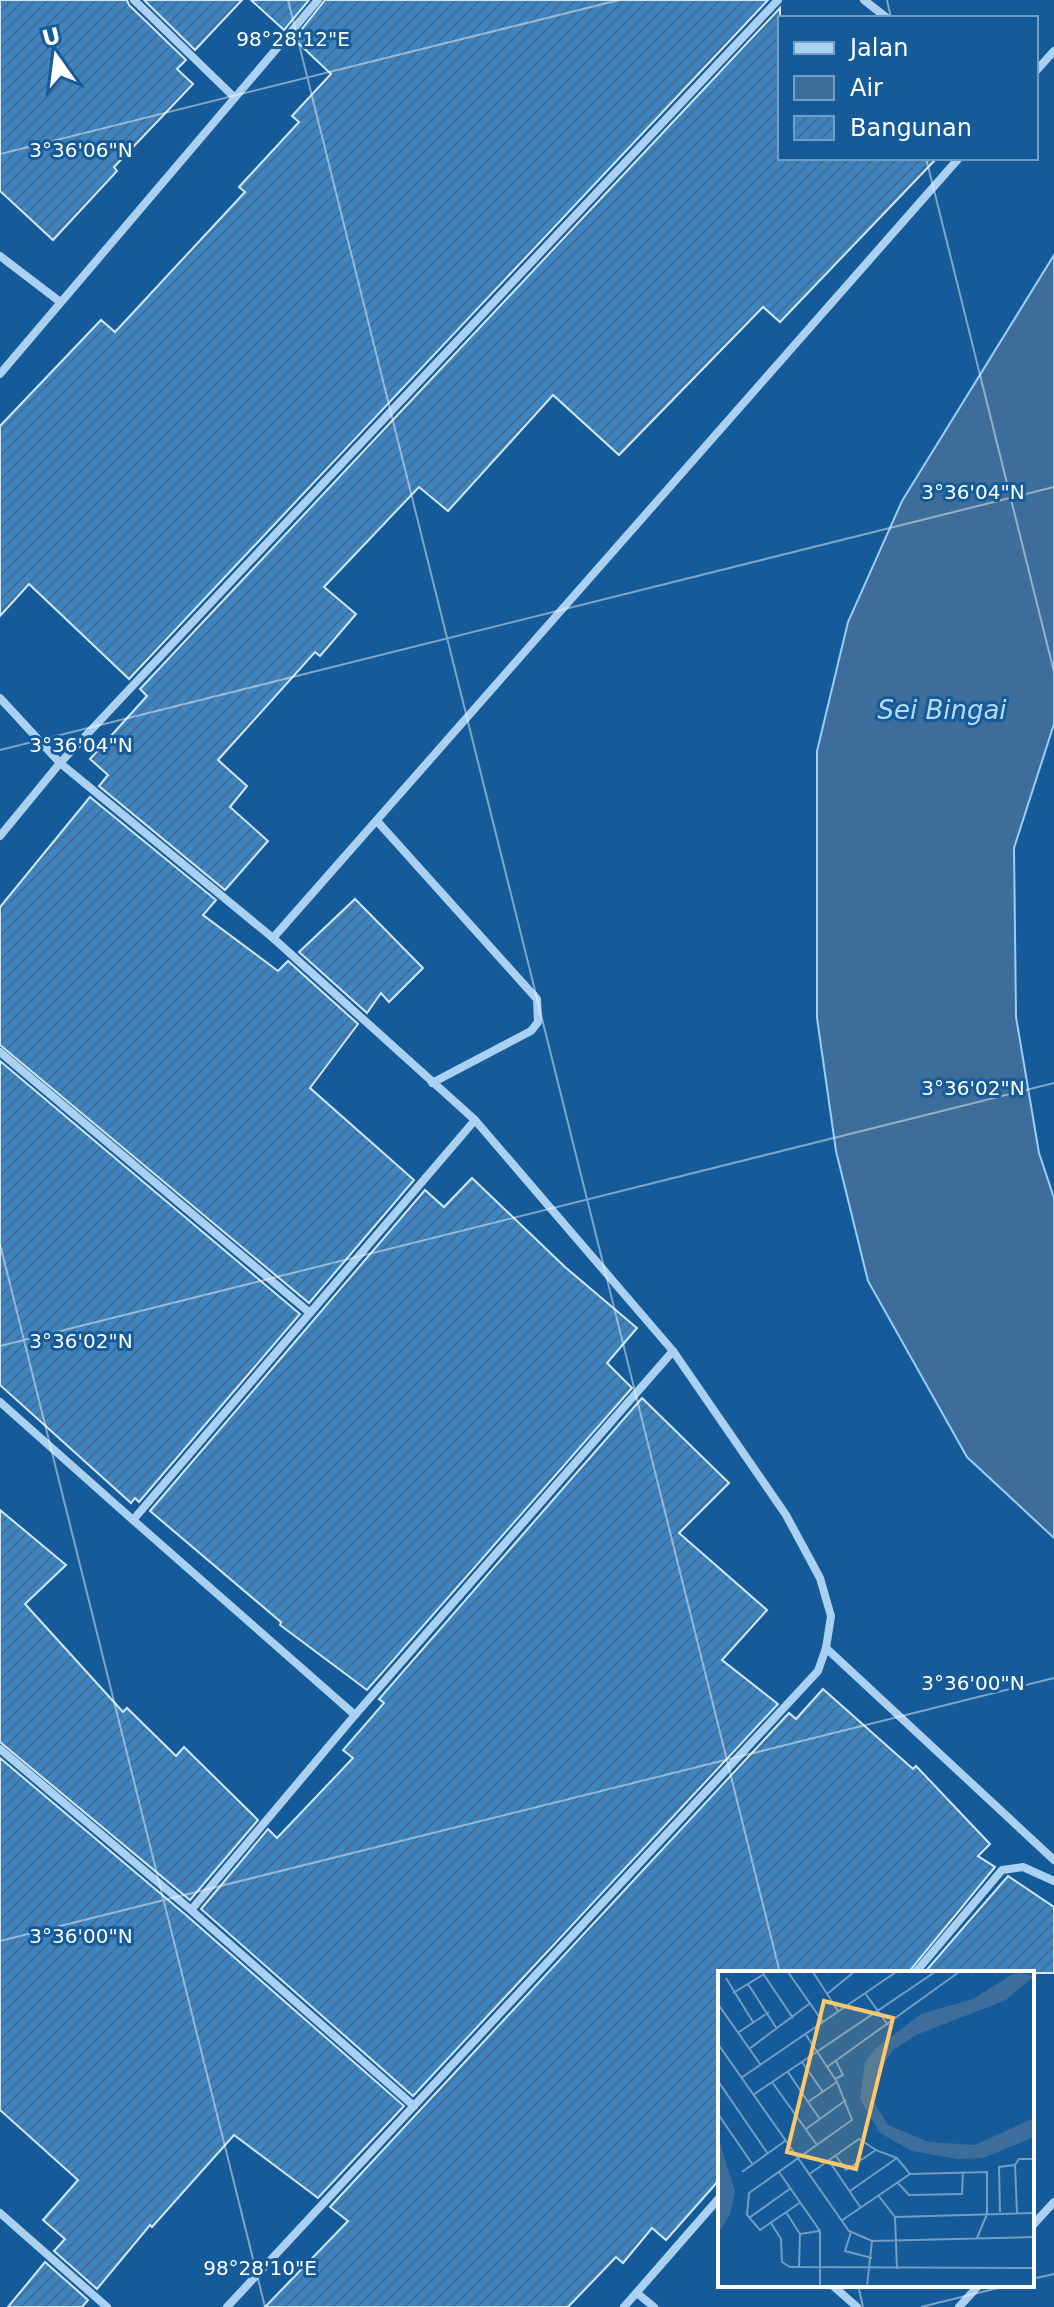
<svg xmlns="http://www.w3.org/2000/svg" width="1054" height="2307" viewBox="0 0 1054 2307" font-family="'DejaVu Sans',sans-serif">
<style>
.water{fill:#3d6e9b;stroke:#9ccdf5;stroke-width:2}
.building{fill:url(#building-hatch);stroke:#d2e9fd;stroke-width:2}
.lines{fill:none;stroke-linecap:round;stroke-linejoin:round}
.street{stroke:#aad1f2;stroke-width:8}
.ticks{fill:none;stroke:#fff;stroke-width:2;stroke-opacity:0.45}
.labels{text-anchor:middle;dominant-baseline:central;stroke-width:6;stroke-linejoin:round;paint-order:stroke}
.water-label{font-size:26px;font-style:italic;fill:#b6daf9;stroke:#155b9a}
.inset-road{fill:none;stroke:#739dc2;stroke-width:2}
.view{fill:#ffc86b;fill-opacity:0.15;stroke:#ffc86b;stroke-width:4}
.inset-edge{fill:none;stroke:#fff;stroke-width:4}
.ticks-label{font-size:20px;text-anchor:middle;fill:#fff;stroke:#155b9a;stroke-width:6;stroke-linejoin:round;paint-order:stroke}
</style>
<defs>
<pattern id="building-hatch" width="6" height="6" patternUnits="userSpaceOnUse" patternTransform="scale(2)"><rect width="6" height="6" fill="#3e84c1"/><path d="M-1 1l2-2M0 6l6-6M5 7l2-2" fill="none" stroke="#446e92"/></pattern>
</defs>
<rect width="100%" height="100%" fill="#155b9a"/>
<polygon class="water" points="1054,255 1054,724 1014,848 1016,1017 1039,1153 1054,1198 1054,1538 967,1457 868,1281 836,1151 817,1018 817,751 848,622 902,501"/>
<g class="building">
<polygon points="0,0 127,0 129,5 186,60 177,69 193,84 114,167 117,171 53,240 0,191"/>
<polygon points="144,0 242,0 195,50"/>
<polygon points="251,0 309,0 284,30"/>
<polygon points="325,0 768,0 129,679 29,584 0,616 0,426 101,320 115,332 245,192 239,187 299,122 292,116 331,74 294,39"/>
<polygon points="780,8 780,158 937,158 780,322 763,307 619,455 553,395 448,511 419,487 324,587 356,614 320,656 315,652 218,760 247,786 230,807 268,841 225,890 99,786 108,775 90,759 147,696 140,689"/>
<polygon points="90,797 216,900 203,915 278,971 288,961 358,1024 310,1088 414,1180 309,1303 0,1045 0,907"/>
<polygon points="355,899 423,968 389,1002 381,993 367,1013 299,952"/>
<polygon points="0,1061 300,1314 139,1502 135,1498 131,1503 0,1385"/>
<polygon points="472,1178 565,1267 637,1328 607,1363 632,1388 367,1690 280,1625 281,1622 150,1511 425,1190 444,1207"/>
<polygon points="642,1398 729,1483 679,1533 767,1610 722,1660 778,1704 413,2096 201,1909 268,1829 277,1838 353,1758 343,1750 384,1703 379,1699"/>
<polygon points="0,1510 66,1565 25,1604 123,1712 127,1708 176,1756 184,1747 258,1820 190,1900 0,1742"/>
<polygon points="823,1689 913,1769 916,1766 990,1844 978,1856 995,1867 908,1973 720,1973 720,2179 666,2240 652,2228 623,2263 616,2257 568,2307 265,2307 348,2221 330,2207 789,1713 796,1719"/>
<polygon points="0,1758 186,1915 404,2106 318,2198 234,2135 152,2227 150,2225 97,2289 54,2251 65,2239 43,2220 78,2180 0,2110"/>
<polygon points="1008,1876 1054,1907 1054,1973 924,1973"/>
<polygon points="45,2262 88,2300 82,2307 8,2307"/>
</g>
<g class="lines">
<g class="street">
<polyline points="134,0 234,97"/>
<polyline points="864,0 887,18"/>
<polyline points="1036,71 1054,51"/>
<polyline points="0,256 59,301"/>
<polyline points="0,374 318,0"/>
<polyline points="0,698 60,763 273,938 475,1120 673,1351 786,1515 820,1578 831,1616 826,1648 818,1671 227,2307"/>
<polyline points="377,821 537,999 538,1022 531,1031 432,1083"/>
<polyline points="0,836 60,763 778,0"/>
<polyline points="273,938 959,158"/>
<polyline points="0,1052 310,1313"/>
<polyline points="0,1402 133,1520"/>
<polyline points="826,1648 1054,1860"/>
<polyline points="355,1715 133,1520 475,1120"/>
<polyline points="0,1749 191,1910 414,2106"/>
<polyline points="191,1910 355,1715 673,1351"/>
<polyline points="915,1973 1002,1870 1023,1867 1054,1881"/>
<polyline points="0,2213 107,2307"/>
<polyline points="1032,2226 1054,2202"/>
<polyline points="832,2285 857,2307"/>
<polyline points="637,2293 654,2307"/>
<polyline points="624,2307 720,2197"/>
<polyline points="959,2307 979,2285"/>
</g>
</g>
<path class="ticks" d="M288 0 780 1973M887 0 891 18M0 154 619 0M926 158 1054 672M0 750 1054 487M0 1244 265 2307M0 1346 1054 1083M0 1941 1054 1678M1032 2279 1054 2274M858 2285 863 2307M921 2307 1010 2285"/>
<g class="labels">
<g class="water-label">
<text x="942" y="710">Sei Bingai</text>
</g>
</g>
<g transform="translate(718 1971)">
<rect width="316" height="316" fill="#155b9a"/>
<path d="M298 1 316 5 288 29 198 64 175 79 159 102 156 131 170 154 211 171 257 174 316 147V166L265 187 240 188 194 180 162 162 142 128 147 92 157 78 203 43 255 28ZM0 166 17 220 12 244 0 262Z" fill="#3d6e9b"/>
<path class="inset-road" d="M44 1 75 47M70 1 105 51M95 1 120 40M8 7 35 51M30 13 59 58M15 22 46 3M147 22 170 54M109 23 136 1M0 33 42 93M21 61 51 41M0 73 131 260 154 270 316 266M31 78 91 33M84 91 105 121M109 96 241 1M70 101 90 131M23 107 178 1M117 108 125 104 118 90M0 110 50 183M54 111 99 174M35 124 217 1M0 143 35 194M102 148 90 131 119 111M88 158 128 129M118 185 128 199 158 179 179 187 192 203M111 190 143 237M24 201 67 170M61 201 102 260V315M90 204 141 168 158 179M179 211 191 224 244 223 245 201M132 220 179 187M160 224 177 246 179 298M83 231 42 259 29 244 31 222 134 149 119 111 88 64M68 241 82 263M282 241 281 196 297 194M299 242 297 194 301 188H316M177 246 316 242M31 247 73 217M123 250 192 203 269 201V243L259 267M53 252 63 268 64 291 72 296H81L82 263 101 260M133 261 127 280 154 287M81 296 316 297M149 315 154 270"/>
<path class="view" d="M106 30 175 47 138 198 69 181Z"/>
<rect width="316" height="316" class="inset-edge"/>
</g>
<g class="ticks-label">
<text x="293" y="46">98°28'12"E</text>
<text x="81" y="157">3°36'06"N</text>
<text x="973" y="499">3°36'04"N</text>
<text x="81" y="752">3°36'04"N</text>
<text x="973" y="1095">3°36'02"N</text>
<text x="81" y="1348">3°36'02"N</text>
<text x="973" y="1690">3°36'00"N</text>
<text x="81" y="1943">3°36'00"N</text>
<text x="260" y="2275">98°28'10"E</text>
</g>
<rect x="778" y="16" width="260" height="144" fill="#155b9a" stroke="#739dc2" stroke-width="2"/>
<rect x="794" y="42" width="40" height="12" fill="#aad1f2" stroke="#739dc2" stroke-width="2"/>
<text x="850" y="56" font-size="24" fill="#ffffff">Jalan</text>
<rect x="794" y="76" width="40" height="24" fill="#3d6e9b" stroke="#739dc2" stroke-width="2"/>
<text x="850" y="96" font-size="24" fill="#ffffff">Air</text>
<rect x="794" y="116" width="40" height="24" fill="url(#building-hatch)" stroke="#739dc2" stroke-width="2"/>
<text x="850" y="136" font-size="24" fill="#ffffff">Bangunan</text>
<g transform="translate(56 56) rotate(346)" stroke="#155b9a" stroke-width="6" paint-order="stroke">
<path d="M0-6L14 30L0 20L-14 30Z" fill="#ffffff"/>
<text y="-12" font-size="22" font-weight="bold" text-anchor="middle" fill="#ffffff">U</text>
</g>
</svg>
